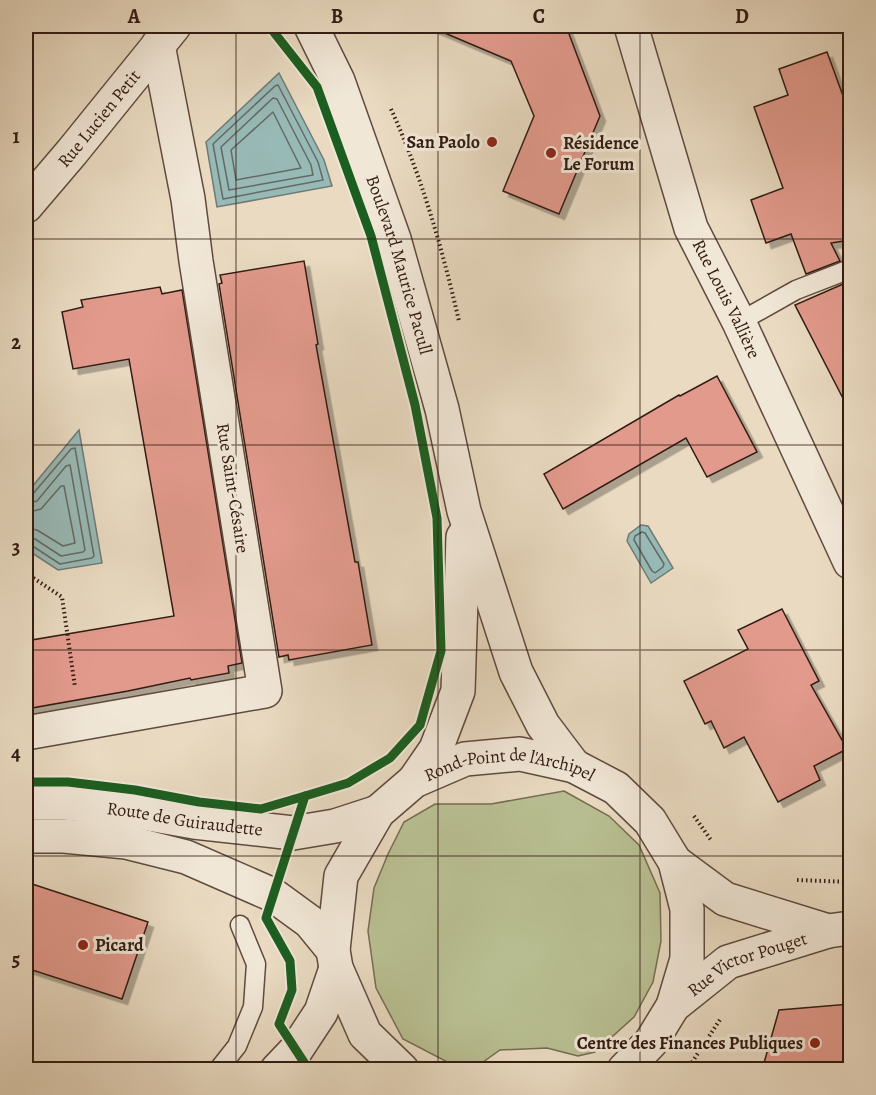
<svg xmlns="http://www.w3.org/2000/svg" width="876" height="1095" viewBox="0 0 876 1095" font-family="Alegreya,serif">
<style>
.green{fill:#b8bf92;stroke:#746d52;stroke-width:1.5}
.water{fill:#98bab7;stroke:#6f7a75;stroke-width:1.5}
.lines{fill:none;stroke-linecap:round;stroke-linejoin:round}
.shore{stroke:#646a64;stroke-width:1.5}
.building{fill:#e29a8c;stroke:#311b12;stroke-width:1.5;filter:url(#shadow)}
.service-casing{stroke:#5f4b3e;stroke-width:21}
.minor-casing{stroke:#5f4b3e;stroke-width:36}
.tertiary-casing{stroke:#5f4b3e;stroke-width:36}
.path{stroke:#311b12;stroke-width:4;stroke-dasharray:1.5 3;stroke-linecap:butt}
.service{stroke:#f1e7d7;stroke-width:18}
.minor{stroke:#f1e7d7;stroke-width:33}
.tertiary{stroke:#f1e7d7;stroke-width:33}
.cycleway-casing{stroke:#f1e7d7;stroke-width:13}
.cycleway{stroke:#1b5e20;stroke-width:9}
.grid{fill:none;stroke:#311b12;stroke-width:1.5;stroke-opacity:0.55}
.poi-dot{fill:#8f2418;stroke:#f1e7d7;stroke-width:2}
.labels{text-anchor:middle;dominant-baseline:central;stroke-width:6;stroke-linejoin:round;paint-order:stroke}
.street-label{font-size:18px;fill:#311b12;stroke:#f1e7d7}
.poi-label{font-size:18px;font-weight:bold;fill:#311b12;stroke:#f1e7d7;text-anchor:end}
.neatline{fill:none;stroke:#311b12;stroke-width:2}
.grid-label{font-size:20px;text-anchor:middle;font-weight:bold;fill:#311b12}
</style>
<defs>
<filter id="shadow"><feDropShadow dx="5.5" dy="5.5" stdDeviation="0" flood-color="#0004"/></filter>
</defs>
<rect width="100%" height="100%" fill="#e9dac1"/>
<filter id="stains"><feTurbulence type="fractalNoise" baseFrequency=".00333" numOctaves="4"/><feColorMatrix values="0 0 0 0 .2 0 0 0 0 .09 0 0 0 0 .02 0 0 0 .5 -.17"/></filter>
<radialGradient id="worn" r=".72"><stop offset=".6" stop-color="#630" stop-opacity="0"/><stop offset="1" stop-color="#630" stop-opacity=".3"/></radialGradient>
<polygon class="green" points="564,791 609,816 639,845 660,893 661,941 653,982 634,1017 595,1052 578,1056 547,1048 500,1050 476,1067 455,1066 403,1039 376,988 368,931 374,888 388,854 404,822 435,804 491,804"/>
<g class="water">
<polygon points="279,73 324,160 332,186 217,207 206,142"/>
<polygon points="79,430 102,563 58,570 26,549 26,494"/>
<polygon points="641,525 648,526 673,568 651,583 627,541 629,534"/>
</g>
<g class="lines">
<g class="shore">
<polygon points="278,85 318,162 323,180 223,199 213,144 275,86"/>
<polygon points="273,98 277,99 311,165 313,175 229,190 221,147"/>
<polygon points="273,112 301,168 236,180 231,150"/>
<polyline points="26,497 32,495 71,449 75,448 94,556 92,558 60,564 31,545 26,544"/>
<polyline points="26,504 37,501 66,466 70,465 85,550 83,552 61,556 35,539 26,537"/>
<polyline points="26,513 41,509 61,486 64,486 75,543 63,546 37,530 26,528"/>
<polygon points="642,532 645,533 664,564 663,567 655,573 652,571 634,540 635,536"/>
</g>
</g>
<g class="building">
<polygon points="428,26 566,26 600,116 559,214 503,191 534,116 511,61"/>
<polygon points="827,52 850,115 850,240 831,243 840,261 806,274 791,234 766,243 751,200 783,188 754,107 788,95 779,69"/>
<polygon points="304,261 318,344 316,345 355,562 358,562 372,645 289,660 288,655 279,657 219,284 222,283 220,275"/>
<polygon points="850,281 850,412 795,305"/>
<polygon points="160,287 162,294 182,290 242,663 228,666 229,673 191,680 190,678 128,691 26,709 26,641 174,616 129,359 73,369 62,312 83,307 81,300"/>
<polygon points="717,376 757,452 707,477 686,438 563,509 544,474 679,395 680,396"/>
<polygon points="782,609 819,681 811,685 847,749 814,766 820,780 778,802 744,737 724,748 711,721 705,724 684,681 748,649 738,630"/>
<polygon points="26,882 148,922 122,999 26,968"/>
<polygon points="850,1004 850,1070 762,1070 779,1010"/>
</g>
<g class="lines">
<defs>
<g id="service">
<polyline points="739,322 796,290 850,269"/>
<polyline points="218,1070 237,1046 253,1007 256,964 240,925"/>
</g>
<g id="minor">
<path id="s1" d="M631 26 691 228 739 322 850 562"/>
<path id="s2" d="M26 206 72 152 174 26"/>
<polyline points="26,733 265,691 196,261 188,199 158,45"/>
<polyline points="675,862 725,899 828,931"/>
<path id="s3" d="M673 1006 728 962 828 931 850 928"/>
<polyline points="277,1070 296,1050 321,1012 336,968"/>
</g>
<g id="tertiary">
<path id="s4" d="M311 26 338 81 394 239 442 409 464 511 516 672 543 725 574 766"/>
<polyline points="414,781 436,749 458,691 463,537"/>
<path id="s5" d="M26 803H66L132 811 194 822 293 833 335 826 378 812"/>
<polyline points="26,836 64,836 126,842 186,857 273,895 310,922 333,950"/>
<path id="s6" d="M402 1070 365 1034 336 968 333 950 341 876 378 812 414 781 465 759 520 754 574 766 616 788 650 821 675 862 687 909V959L673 1006 651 1042 624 1070"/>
</g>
</defs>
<use href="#service" class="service-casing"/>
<use href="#minor" class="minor-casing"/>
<use href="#tertiary" class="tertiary-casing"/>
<g class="path">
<path d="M391 109C422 177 442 248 459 321"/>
<polyline points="26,573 62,597 75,687"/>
<polyline points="694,816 711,840"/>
<polyline points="797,880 850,882"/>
<polyline points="687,1070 721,1018"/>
</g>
<use href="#service" class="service"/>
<use href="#minor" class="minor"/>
<use href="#tertiary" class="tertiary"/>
<defs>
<g id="cycleway">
<polyline points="269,26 317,87 371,236 415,405 437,518 441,651 420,725 390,758 348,783 305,796 266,918 290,961 292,990 279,1024 309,1070"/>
<polyline points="26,782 68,782 135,790 199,802 261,809 305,796"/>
</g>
</defs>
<use href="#cycleway" class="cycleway-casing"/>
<use href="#cycleway" class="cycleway"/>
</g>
<path class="grid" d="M236 26V1070M438 26V1070M640 26V1070M26 239H850M26 445H850M26 650H850M26 856H850"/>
<g class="poi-dot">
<circle cx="492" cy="142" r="6"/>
<circle cx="551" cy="153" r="6"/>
<circle cx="83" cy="945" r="6"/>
<circle cx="815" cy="1043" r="6"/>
</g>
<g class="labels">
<g class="street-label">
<text stroke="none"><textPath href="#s2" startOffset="114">Rue Lucien Petit</textPath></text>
<text stroke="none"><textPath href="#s4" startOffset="255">Boulevard Maurice Pacull</textPath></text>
<text stroke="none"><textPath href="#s1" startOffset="290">Rue Louis Vallière</textPath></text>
<text transform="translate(233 488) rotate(81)">Rue Saint-Césaire</text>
<text stroke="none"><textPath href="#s6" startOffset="438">Rond-Point de l'Archipel</textPath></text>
<text stroke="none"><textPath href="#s5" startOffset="160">Route de Guiraudette</textPath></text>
<text stroke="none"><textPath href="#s3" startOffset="87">Rue Victor Pouget</textPath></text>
</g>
<g class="poi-label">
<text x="480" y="142">San Paolo</text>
<text x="563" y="143" text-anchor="start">Résidence<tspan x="563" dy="21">Le Forum</tspan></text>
<text x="95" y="945" text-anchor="start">Picard</text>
<text x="803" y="1043">Centre des Finances Publiques</text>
</g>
</g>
<rect width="876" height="1095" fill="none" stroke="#e9dac1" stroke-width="66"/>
<rect x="33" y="33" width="810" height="1029" class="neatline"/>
<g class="grid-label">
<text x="134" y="23">A</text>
<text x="337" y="23">B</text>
<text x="539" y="23">C</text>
<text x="742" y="23">D</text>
<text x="16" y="143">1</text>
<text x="16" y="349">2</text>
<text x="16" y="554">3</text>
<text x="16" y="760">4</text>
<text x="16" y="966">5</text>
</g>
<rect width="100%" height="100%" filter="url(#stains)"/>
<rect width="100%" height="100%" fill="url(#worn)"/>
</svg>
